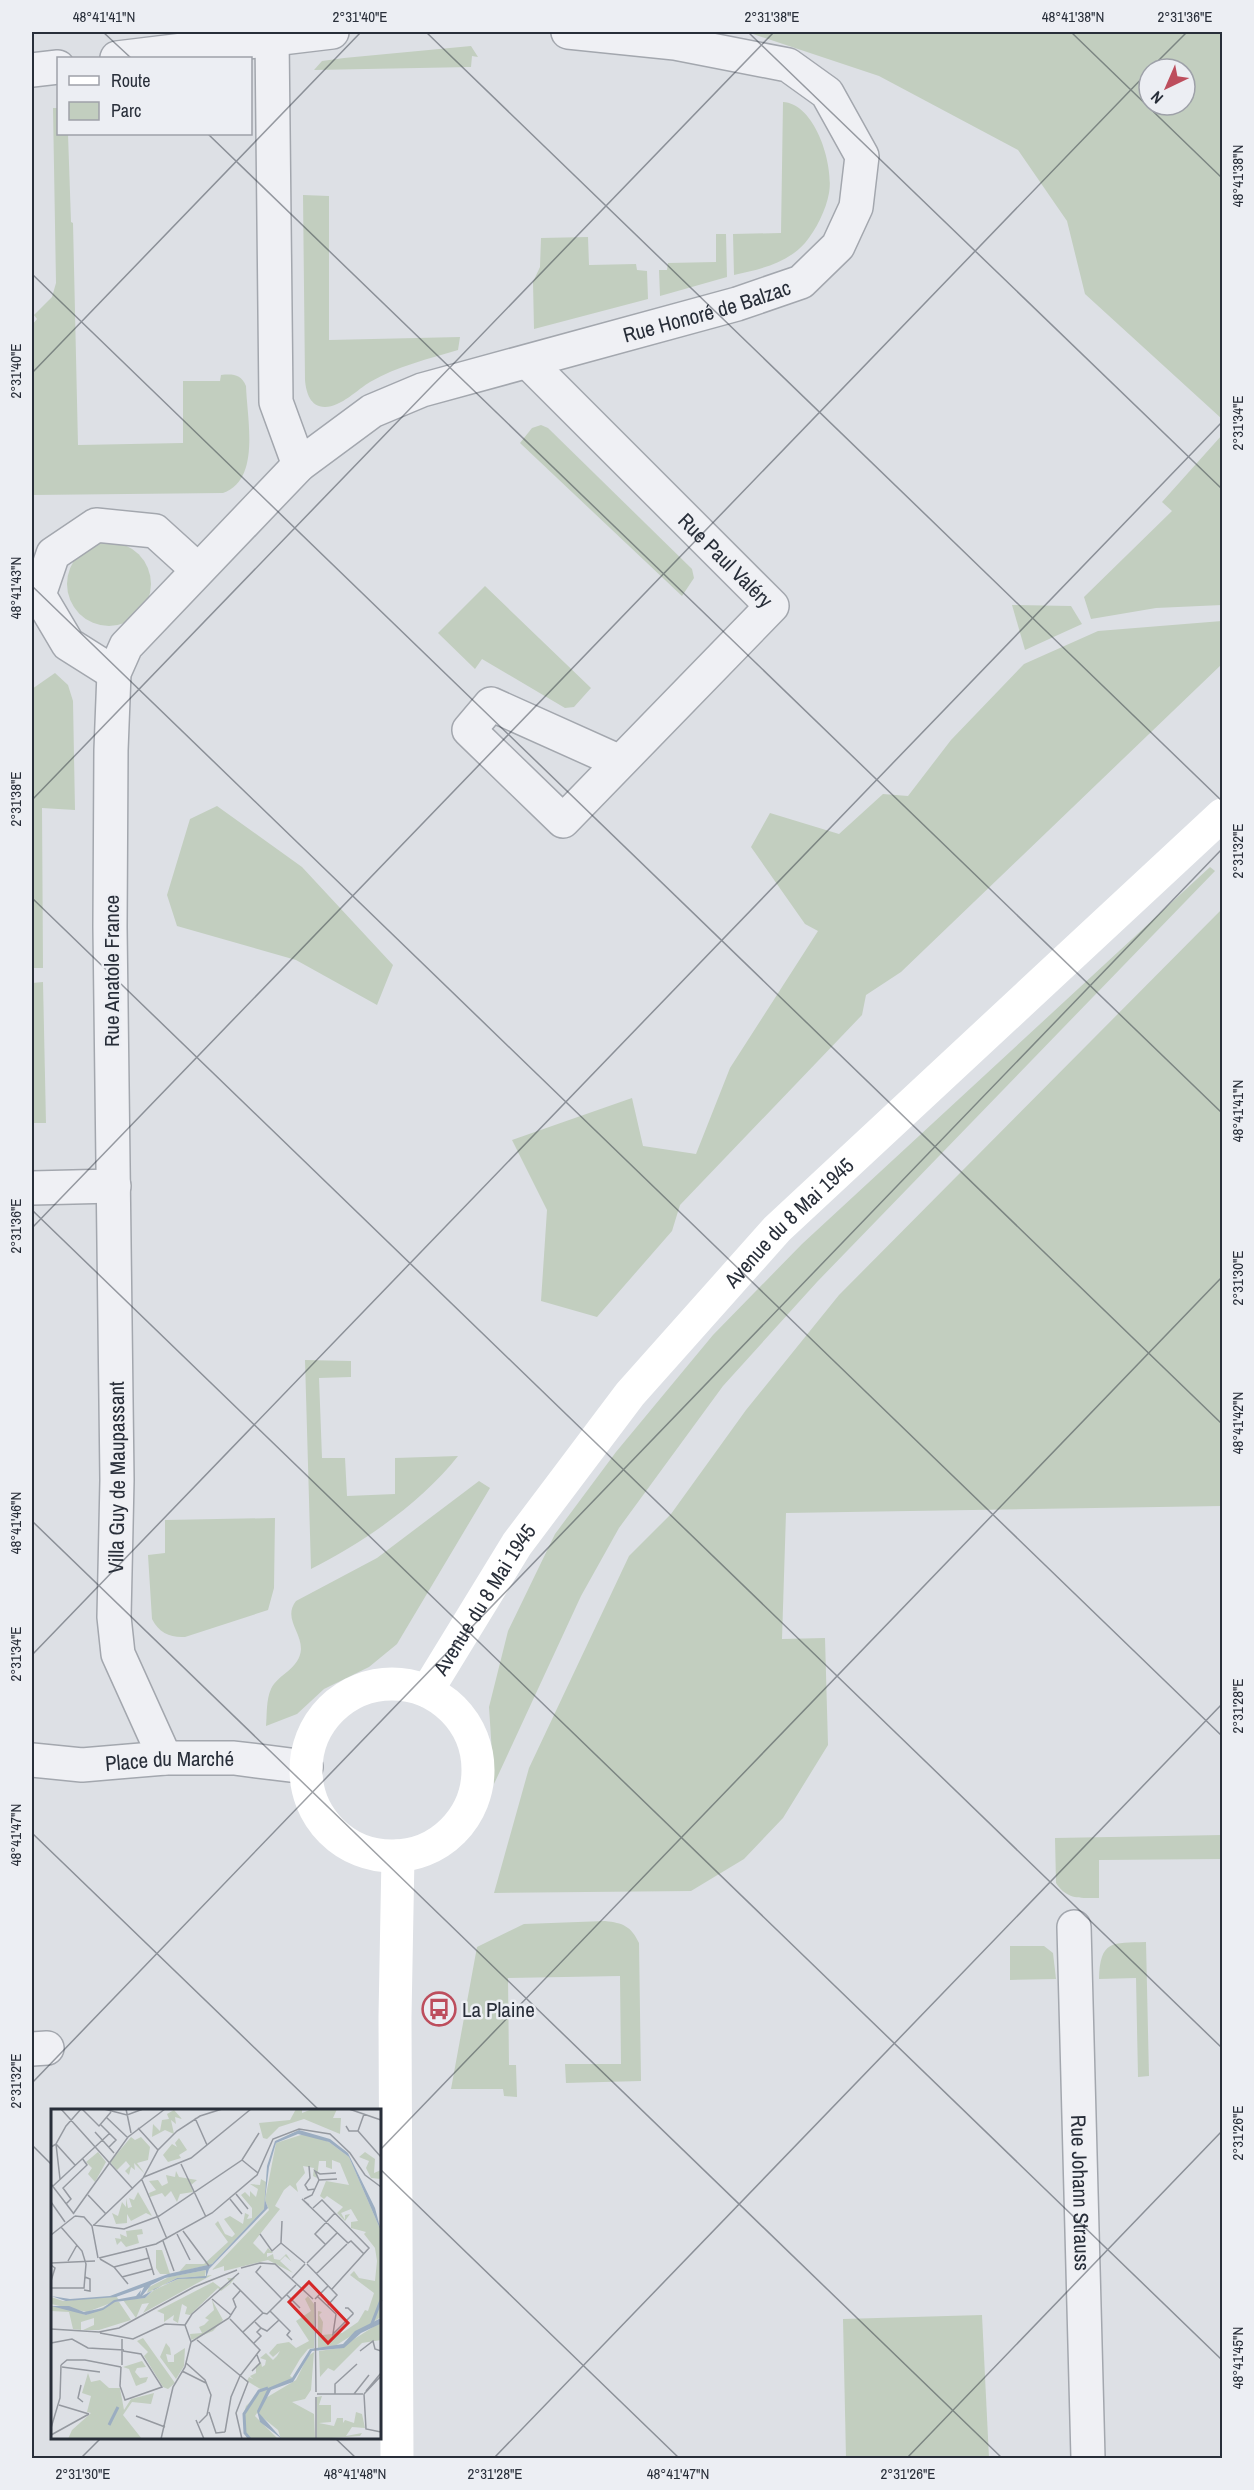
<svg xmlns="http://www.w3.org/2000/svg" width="1254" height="2490" viewBox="0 0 1254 2490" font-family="'Archivo Narrow',sans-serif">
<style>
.green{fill:#c2cebf;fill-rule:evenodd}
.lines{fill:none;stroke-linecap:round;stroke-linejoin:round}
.street-casing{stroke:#a3a7ae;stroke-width:36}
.street{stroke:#eff0f4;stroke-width:33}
.secondary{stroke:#fff;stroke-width:33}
.ticks{fill:none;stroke:#282e39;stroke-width:1.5;stroke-opacity:0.45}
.labels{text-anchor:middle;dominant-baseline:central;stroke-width:5;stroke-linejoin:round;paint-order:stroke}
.street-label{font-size:21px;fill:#282e39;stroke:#eceef3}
.poi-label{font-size:21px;fill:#282e39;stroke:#eceef3;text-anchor:start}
.inset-river{fill:none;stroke:#9badc1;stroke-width:3}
.inset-road{fill:none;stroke:#9599a0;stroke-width:1.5}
.view{fill:#d62828;fill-opacity:0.15;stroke:#d62828;stroke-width:3}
.inset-edge{fill:none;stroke:#282e39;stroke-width:3}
.neatline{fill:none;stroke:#282e39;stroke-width:2}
.ticks-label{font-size:15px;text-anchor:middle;fill:#282e39}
</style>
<rect width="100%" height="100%" fill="#dde0e5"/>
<g class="green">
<path d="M747 32H1222V419L1085 294 1067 221 1018 150 879 76ZM1149 69H1185V105H1149Z"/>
<polygon points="471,46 478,57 472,56 471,67 314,70 322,61 344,58"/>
<path d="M783 102C816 104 834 166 829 193 826 210 816 230 805 243 786 264 760 269 734 275L733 234 781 233Z"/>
<path d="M53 108H58V134H68L71 222 73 223 78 445 183 443V381H220L221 375C233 374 241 374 246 386 247 419 261 480 223 493L32 495V325L37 319 34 315 52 297 56 283Z"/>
<path d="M303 195 329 196V340L460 337 458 350C429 359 397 366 370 382 358 389 341 407 325 407 310 407 306 392 305 380Z"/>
<polygon points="716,234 726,234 727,277 660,296 659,270 667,270 668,263 716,262"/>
<polygon points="588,237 589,265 636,264 637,270 647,271 648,299 534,329 533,282 540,267 541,238"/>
<polygon points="541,425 548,428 692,569 694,578 682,596 520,443 532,428"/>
<polygon points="1222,435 1222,605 1156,608 1091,619 1084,597 1172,511 1162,502"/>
<circle cx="109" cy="584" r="42"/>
<polygon points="485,586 591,688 574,707 565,708 482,659 475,669 438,633"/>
<polygon points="1012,605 1071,606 1082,624 1025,650"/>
<polygon points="1222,621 1222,664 901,972 866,995 862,1015 680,1205 672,1231 597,1317 541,1301 547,1210 512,1140 632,1098 643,1146 696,1154 730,1068 818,931 805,924 751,847 770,813 839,834 883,794 908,796 951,740 1024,664 1098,631"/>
<polygon points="55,673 68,685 73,701 75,810 42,808 43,968 32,968 32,689"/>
<polygon points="217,806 302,867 393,965 377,1005 296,960 177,926 167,895 190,819"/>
<polygon points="1210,867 1215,871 817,1282 723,1386 619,1528 581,1596 494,1784 489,1707 508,1631 555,1534 616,1452 713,1335 802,1244"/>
<polygon points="1222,909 1222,1506 786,1513 782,1639 825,1638 828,1745 783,1818 744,1859 691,1891 494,1893 529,1768 629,1556 671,1514 746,1410 839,1295"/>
<polygon points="43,982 46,1123 32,1123 32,983"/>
<path d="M305 1360 351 1361V1377L319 1378 322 1458H345L347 1496 395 1494V1458L458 1456C422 1502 363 1543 311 1569Z"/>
<path d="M479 1481 490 1488 397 1644 369 1667 324 1689 297 1714 266 1726C267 1714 266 1700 271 1689 278 1674 300 1669 301 1649 301 1631 283 1618 296 1601L377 1558Z"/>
<path d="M275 1518 274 1588 268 1610 185 1637C171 1638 159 1633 152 1619L148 1555 165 1553V1520Z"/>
<path d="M1222 1835V1859L1099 1860V1898C1080 1898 1067 1900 1056 1883L1055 1838Z"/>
<path d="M605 1921C623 1923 631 1926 639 1943L641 2081 566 2083 565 2064H621L620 1976 508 1978 509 2065H516L517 2097 504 2096 503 2089H451L477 1947 524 1924Z"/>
<path d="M1146 1942 1149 2076 1138 2077 1136 1978 1099 1979C1100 1940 1112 1943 1146 1942Z"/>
<polygon points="1010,1946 1044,1946 1053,1953 1056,1979 1010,1980"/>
<polygon points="982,2315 989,2458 846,2458 843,2319"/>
</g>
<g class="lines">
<defs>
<g id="street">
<polyline points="272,37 276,402 299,465"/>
<polyline points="117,58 332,32"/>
<polyline points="32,70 58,67"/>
<path id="s1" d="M528 362 772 606 563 821 469 730 491 704 620 762"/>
<polyline points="114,673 68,644 39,595 53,554 96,525 155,531 198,570"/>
<polyline points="32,1188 114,1186"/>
<path id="s2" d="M165 1758 118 1654 114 1617 117 1480 110 927 111 750 114 673 126 646 299 465 372 411 422 390 737 304 801 282 838 246 856 207 862 156 827 93 788 65 675 43 568 32"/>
<path id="s3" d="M32 1760 82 1765 165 1758H234L306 1767"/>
<path id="s4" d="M1074 1927 1088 2458"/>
<polyline points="32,2049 47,2048"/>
</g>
</defs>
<use href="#street" class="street-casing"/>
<use href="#street" class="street"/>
<g class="secondary">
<circle cx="392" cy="1770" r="86"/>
<path id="s5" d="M427 1691 517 1544 630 1394 777 1229 1222 815"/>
<polyline points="397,2458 395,2017 398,1856"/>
</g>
</g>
<path class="ticks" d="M103 32 131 58M426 32 1222 801M748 32 1222 489M1071 32 1222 178M1150 69 1187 32M208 134 1222 1113M32 274 1222 1424M32 373 361 32M32 586 1222 1736M32 800 774 32M32 898 1222 2048M32 1210 1222 2360M32 1228 1149 71M32 1521 1002 2458M32 1655 1222 422M32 1833 319 2110M32 2083 1222 849M32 2145 52 2165M380 2150 1222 1277M380 2169 679 2458M335 2438 356 2458M32 2457 33 2458M81 2458 101 2438M494 2458 1222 1704M907 2458 1222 2131"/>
<defs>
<symbol id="bus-ring" viewBox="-11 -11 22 22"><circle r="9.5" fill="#eceef3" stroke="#bd4e5d" stroke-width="1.5"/><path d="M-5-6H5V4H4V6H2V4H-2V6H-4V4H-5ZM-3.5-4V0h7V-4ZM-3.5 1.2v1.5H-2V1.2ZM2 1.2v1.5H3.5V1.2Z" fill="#bd4e5d"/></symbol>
</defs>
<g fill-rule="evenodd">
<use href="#bus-ring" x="420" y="1990" width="38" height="38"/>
</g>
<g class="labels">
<g class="street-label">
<text stroke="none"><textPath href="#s2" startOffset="1816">Rue Honoré de Balzac</textPath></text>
<text stroke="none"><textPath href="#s1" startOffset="280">Rue Paul Valéry</textPath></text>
<text transform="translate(111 971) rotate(-90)">Rue Anatole France</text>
<text stroke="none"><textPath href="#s5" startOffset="594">Avenue du 8 Mai 1945</textPath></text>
<text stroke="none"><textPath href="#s2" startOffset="291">Villa Guy de Maupassant</textPath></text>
<text stroke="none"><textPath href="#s5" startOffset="108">Avenue du 8 Mai 1945</textPath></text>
<text stroke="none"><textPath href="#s3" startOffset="138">Place du Marché</textPath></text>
<text stroke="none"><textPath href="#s4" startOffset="266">Rue Johann Strauss</textPath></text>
</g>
<g class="poi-label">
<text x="462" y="2009">La Plaine</text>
</g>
</g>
<g transform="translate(51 2109)">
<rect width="330" height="330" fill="#dde0e5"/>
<path d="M245 0H251V4L261 0H286L282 9H290L289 25 253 10 228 18 216 30 212 29 208 14 239 11ZM123 1 131 10 124 8 125 15 120 11 123 25 114 21 101 28 102 15 109 22 111 11 118 10 116 5ZM256 24 278 33 298 48 330 122V208L284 237 267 239V202L271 203 268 206 272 213 271 226 291 224 307 213 314 201 317 202 323 184 299 166 303 162 308 169 324 172 326 152 324 139 313 125 315 123 300 119V113L307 112 300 100 290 104 294 111V106L299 105 294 112 286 104 292 98 276 87 273 90 269 87 275 72 298 76 289 54 281 51V60L275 58V52H268L266 69 262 67 263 59 252 57 254 64 245 75 247 83 239 76 233 81 224 97 229 100 202 134 213 145 217 139 222 144H216V148L222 145 223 150 229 151 235 145 236 146 240 152 234 147 229 152 242 164 217 151 173 162V157L161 161 218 101 214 91 225 34ZM80 28 84 31 90 28 99 38 97 51 86 54 94 65 83 54 84 61 80 58 78 66 74 62 79 57 75 52 66 61 59 53ZM128 29 136 41 128 46 130 49 117 53 112 46 121 35 126 38 124 34ZM47 43 55 53 44 73 37 65 41 59 35 53ZM314 43 324 50 323 64 330 61V70L320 69 315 59 318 52 308 48ZM125 62 128 68 146 71 140 76 142 83 129 85 126 93 120 82 114 88 111 84 99 88 98 84 105 81 98 72 107 71 111 77 117 74 115 66 124 68ZM210 70 215 73 213 100 161 155 128 163 135 155H153L177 133 164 115 167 112 174 125 181 128 184 125 173 110 179 107 192 115 194 104 198 106 196 110 201 109V99L190 86 194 83 199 88V82L205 88 207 80 199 75 209 76ZM87 83 101 107 95 104 80 112 76 105V114L65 115 61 104 67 107 71 93 75 98V89L77 99 81 98 78 89 83 91ZM91 120 92 125 86 126 88 134 75 138 70 132 66 136 64 129 70 130 69 125 76 128 75 122ZM105 141H111L119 165H109L105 159ZM155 161 154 167 126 169 96 184 98 178 118 168ZM161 166 92 204 98 194 91 195 85 209 72 191 94 189 103 181 127 170ZM176 169H184L179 175 170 182 167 179 139 206 134 205 136 198 131 195 127 214 122 211 123 206 113 213V205L106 202 162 173 170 179 179 174ZM65 187 68 191 36 203 0 195V188L12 192ZM257 187 263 195V239L257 240 249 250 239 267 242 269 222 278 213 290 245 271 257 247 263 243 260 281 254 290 241 293 263 305 264 330H230L227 321 206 304 204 307 227 330H196L192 307 195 297 211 281 196 272 198 268 202 270 199 267 205 264V257L210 253 211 258 214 256 215 251 209 249 215 244 222 251 226 247 229 242 222 248 218 244 226 235 238 233 245 239 258 232 245 212 260 202 254 190ZM161 191 172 211 162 222 140 231 139 225 151 224 148 218 153 216 158 211 154 209 163 201ZM63 193H68L80 211 48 221H32L43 216V209L30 213V221L22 220 18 203 0 202V197L12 198 35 206ZM330 213V231L311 234 283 262 277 259 269 268 268 242 289 239ZM92 229 124 274 117 280 112 278 93 247 97 243 86 232ZM115 234 119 239 120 246 115 245 117 253H123V246L134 239 133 257 125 270 109 248ZM91 252 95 258 86 259 84 263 89 269 97 268 95 273 85 277 78 260 72 258ZM37 264 40 273 49 271 58 279H69L73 301 80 290 103 284 100 295 81 293 72 306 91 330H17L21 321 40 304 36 303 40 287 31 284ZM271 287 268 296H280V313L268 314 283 317 286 309H292V314L294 311 303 314 305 303 311 305 314 319 301 318 295 327 311 324 309 327 266 330V288Z" fill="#c2cebf"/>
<path d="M248 21 279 30 297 44 324 99 330 122 298 48 278 33 247 25 225 34 218 58 214 91 217 99 158 160 155 169 127 170 103 180 94 189 64 193 52 201 35 206 0 197H18L33 203 52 199 63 191 85 187 90 181 89 186 93 178 65 188 15 192 0 187 19 190 59 187 117 165 161 155 213 100 216 57 224 32ZM155 161V167L126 169 91 187 100 176 114 169ZM330 209 329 215 310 224 293 239 261 242 242 273 220 281 208 304 231 330 209 313 206 302 217 279 241 269 259 240 292 235 304 222Z" fill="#9badc1" fill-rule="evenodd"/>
<path class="inset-river" d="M320 217 330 191M58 316 67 298M199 330 194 324 193 305 208 282 217 279"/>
<path class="inset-road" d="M10 0 82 80M31 0 48 17 60 3M53 0 76 6 92 0M75 0 80 24M298 0 330 11M55 8 76 28M144 9 156 36M49 15 65 31 58 38M295 17 298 22H307L313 5M87 19 107 41M307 22 330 48M44 23 63 44M0 38 5 35 24 56M191 51 207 64M130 55 155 108M258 57 259 69 254 76 257 81 264 80M93 68 140 49 200 0M9 70 5 35 15 17 30 0M91 71 116 130M268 71 264 62 269 65 285 64M0 75 23 105M2 77 59 24M185 85 197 100M37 86 55 105M179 90 191 105M253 90 261 86 268 71 286 70M0 93 14 113M15 95 20 90 12 79 36 56 31 49M258 96 251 90 297 134 300 132 313 145M262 99 271 91 318 139 281 180M22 105 77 28 114 0M24 107 33 108 41 117 47 149M231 112 230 134 254 154M42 116 73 120 108 107 191 51 208 24M43 116 92 69 107 41 126 22 149 7 171 0M132 122 158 157M126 125 139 151M209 125 221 142 230 134M0 126 24 107M112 132 123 162M275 136 264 125 284 104M95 139 103 166M48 149 105 135 161 104 206 66 222 30 248 20 279 25 299 44 314 66 330 78M49 150 63 158 77 175M17 152 26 136M0 154 44 152M256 154 286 124M256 155 286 186 277 196M0 156 4 159 0 172M210 157 205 163 231 190M63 158 98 149M190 159 209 154 224 155 262 190M265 165 296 135M71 168 101 160M241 169 254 155M182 174 212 204M0 179H33L35 155 31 142 10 118M33 181 39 182V170L34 168M236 186 249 199M267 188 285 205M161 190 180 206M264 190 277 177M264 193 265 283M219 202 239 222 236 226 241 231M212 204 216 205 245 176M285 205 282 225 302 205V204L297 199H294H297M179 210 209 241 189 267M134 216 141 205 188 164M134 216 140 233M210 219 216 222 228 211M0 220 48 223 68 219 143 178 186 161M192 223 212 204M49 224 82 230 114 215 134 216M71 230V256M146 231 197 273 185 304 191 330M0 234 21 230 37 239 73 241M203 234 210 227 206 223 210 219 204 213M309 242 322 232 324 240 330 242M135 254 154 271 160 286 156 306 148 314M10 256 16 251H34L70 258M11 258 49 263M70 258 69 277 74 291 111 278 90 245 72 242M131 262 155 274M201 262 209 254 206 246M30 276 27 289 32 293M315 282 330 264M266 285H312M284 285V275L306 255M303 285 318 266M313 285 315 320 330 323M313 285 330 267M265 288V330M8 296 38 305M158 303 165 324 174 323M85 307 114 318M145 311 153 330M0 319 9 289 10 256M174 323 180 288 189 267M0 326 38 305M110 330 122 278 134 258 140 233 178 209 185 198 182 190 189 182"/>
<path class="view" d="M258 173 297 214 277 234 238 193Z"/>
<rect width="330" height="330" class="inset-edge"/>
</g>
<rect width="1254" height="2490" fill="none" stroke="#eceef3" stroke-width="66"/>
<rect x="57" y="57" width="195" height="78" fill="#eceef3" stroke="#9ea1a9" stroke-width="1.5"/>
<rect x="69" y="76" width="30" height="9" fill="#ffffff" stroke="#9ea1a9" stroke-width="1.5"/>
<text x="111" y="87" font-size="18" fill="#282e39">Route</text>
<rect x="69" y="102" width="30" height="18" fill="#c2cebf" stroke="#9ea1a9" stroke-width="1.5"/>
<text x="111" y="117" font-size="18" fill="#282e39">Parc</text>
<g transform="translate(1167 87) rotate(224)"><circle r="28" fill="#eceef3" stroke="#9ea1a9" stroke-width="1.5"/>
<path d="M0-4.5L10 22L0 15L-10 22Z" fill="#bd4e5d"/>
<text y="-9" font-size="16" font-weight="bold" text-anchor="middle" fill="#282e39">N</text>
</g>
<rect x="33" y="33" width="1188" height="2424" class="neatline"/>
<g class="ticks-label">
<text x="104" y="22">48°41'41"N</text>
<text x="360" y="22">2°31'40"E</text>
<text x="772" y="22">2°31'38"E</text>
<text x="1073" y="22">48°41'38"N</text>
<text x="1185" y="22">2°31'36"E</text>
<text transform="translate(1238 176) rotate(-90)" y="5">48°41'38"N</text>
<text transform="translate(16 371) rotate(-90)" y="5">2°31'40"E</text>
<text transform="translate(1238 423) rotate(-90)" y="5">2°31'34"E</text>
<text transform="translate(16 588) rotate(-90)" y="5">48°41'43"N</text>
<text transform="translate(16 799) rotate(-90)" y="5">2°31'38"E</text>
<text transform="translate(1238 851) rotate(-90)" y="5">2°31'32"E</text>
<text transform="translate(1238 1111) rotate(-90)" y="5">48°41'41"N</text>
<text transform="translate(16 1226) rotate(-90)" y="5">2°31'36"E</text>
<text transform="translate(1238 1278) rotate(-90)" y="5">2°31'30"E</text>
<text transform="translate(1238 1423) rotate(-90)" y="5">48°41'42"N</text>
<text transform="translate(16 1523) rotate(-90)" y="5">48°41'46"N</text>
<text transform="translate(16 1654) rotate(-90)" y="5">2°31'34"E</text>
<text transform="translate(1238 1706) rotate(-90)" y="5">2°31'28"E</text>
<text transform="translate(16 1835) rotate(-90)" y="5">48°41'47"N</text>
<text transform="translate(16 2081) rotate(-90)" y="5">2°31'32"E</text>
<text transform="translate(1238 2133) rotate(-90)" y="5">2°31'26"E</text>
<text transform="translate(1238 2358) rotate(-90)" y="5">48°41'45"N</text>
<text x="83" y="2479">2°31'30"E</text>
<text x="355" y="2479">48°41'48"N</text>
<text x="495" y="2479">2°31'28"E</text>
<text x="678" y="2479">48°41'47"N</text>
<text x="908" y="2479">2°31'26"E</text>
</g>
</svg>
